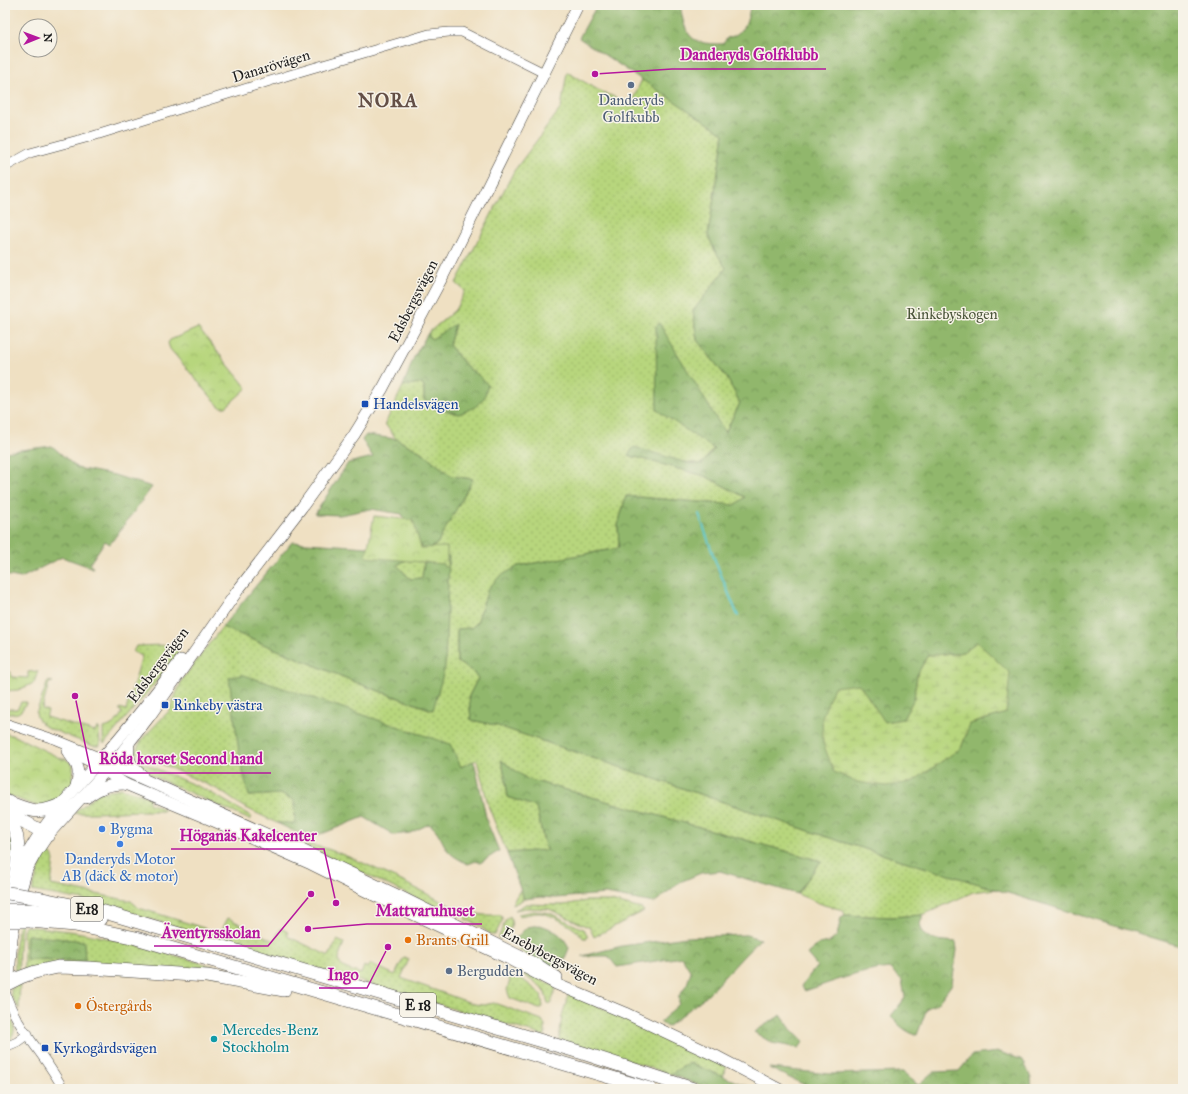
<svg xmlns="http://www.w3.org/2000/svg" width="1188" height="1094" viewBox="0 0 1188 1094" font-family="'IM FELL Great Primer',serif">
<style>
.grass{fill:url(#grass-dots);stroke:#6a794c}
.forest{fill:url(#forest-crowns);stroke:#566a44;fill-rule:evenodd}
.wetland{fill:url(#wetland-marsh);stroke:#6a794c}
.park{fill:url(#park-crowns);stroke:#6a794c}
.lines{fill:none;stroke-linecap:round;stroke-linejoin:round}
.stream{stroke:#5bc9cf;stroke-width:2}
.minor-casing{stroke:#3c3935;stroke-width:10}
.major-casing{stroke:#3c3935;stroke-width:12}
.highway-casing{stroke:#3c3935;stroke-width:14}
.minor{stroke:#fff;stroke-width:9}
.major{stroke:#fff;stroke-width:11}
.highway{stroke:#fff;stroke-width:13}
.highway-bridge-casing{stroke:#3c3935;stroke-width:14;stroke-linecap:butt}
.highway-bridge{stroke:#fff;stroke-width:13}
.service-dot{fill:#5c6f8a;stroke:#f7f3e8;stroke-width:1.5}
.transit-dot{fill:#1a4fb4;stroke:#f7f3e8;stroke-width:1.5}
.shop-dot{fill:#3f7fe0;stroke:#f7f3e8;stroke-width:1.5}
.food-dot{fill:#e8710a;stroke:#f7f3e8;stroke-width:1.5}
.culture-dot{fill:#0f9aa8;stroke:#f7f3e8;stroke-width:1.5}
.labels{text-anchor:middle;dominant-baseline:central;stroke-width:3;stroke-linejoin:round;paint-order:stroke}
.shield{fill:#f7f3e8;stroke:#5e5c59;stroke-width:1}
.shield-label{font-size:14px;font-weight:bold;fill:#1c1c1c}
.street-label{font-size:15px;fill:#1c1c1c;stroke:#f7f3e8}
.service-label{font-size:15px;fill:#4e5e75;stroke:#f7f3e8}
.park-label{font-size:15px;fill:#4a5439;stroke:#f7f3e8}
.transit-label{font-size:15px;fill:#164399;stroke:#f7f3e8;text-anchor:start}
.shop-label{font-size:15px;fill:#366cbe;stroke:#f7f3e8;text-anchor:start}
.food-label{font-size:15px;fill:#c56008;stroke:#f7f3e8;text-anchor:start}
.culture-label{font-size:15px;fill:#0d838f;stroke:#f7f3e8;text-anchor:start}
.district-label{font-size:19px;font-weight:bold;letter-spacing:1px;fill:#634f46;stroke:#f7f3e8}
.leader{fill:none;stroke:#b5179e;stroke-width:1.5}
.callout-dot{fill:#b5179e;stroke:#f7f3e8;stroke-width:1.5}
.callout-label{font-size:16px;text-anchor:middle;font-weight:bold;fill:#b5179e;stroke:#f7f3e8;stroke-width:3;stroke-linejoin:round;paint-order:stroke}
</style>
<defs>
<pattern id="grass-dots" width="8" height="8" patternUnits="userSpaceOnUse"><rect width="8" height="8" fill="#b7d67d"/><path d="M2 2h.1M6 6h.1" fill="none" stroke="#9db76b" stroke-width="1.8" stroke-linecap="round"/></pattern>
<pattern id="forest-crowns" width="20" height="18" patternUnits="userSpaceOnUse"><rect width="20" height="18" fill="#91b76c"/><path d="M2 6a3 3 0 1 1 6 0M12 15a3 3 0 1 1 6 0" fill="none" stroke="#769458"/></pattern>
<pattern id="wetland-marsh" width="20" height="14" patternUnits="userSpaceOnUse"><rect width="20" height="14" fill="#b7d67d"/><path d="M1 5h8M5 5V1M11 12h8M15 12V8" fill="none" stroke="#9db76b"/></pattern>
<pattern id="park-crowns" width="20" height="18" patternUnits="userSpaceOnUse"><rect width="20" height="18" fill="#b7d67d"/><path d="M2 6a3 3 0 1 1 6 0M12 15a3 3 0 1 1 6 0" fill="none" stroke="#9db76b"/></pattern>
</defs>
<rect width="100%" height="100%" fill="#f7f3e8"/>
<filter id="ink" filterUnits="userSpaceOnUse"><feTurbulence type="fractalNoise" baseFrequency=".025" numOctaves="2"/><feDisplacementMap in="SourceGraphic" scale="8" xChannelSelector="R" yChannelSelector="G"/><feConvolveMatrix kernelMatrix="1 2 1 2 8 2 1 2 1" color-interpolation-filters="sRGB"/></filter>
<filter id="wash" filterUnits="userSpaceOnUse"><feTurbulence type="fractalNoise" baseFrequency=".012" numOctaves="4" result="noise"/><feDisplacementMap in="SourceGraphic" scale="16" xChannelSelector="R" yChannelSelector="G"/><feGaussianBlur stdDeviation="0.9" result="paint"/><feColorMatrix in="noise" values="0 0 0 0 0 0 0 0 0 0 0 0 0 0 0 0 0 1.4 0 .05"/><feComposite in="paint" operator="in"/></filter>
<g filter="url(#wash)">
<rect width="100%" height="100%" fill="#efe0c2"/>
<g class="grass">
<polygon points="567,72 600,91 631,104 642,79 724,134 708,235 714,249 726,268 693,311 697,340 727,378 740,403 725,433 702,464 628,455 705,476 745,497 735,505 626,496 618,525 619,548 518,566 488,589 477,623 471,628 457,629 457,662 472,671 478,678 469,696 471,720 495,725 836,840 996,889 973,892 923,915 890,917 845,915 843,910 824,905 797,894 821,861 527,779 501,760 505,775 508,797 536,807 546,851 507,853 489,808 477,760 461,767 249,796 280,794 294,800 295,824 277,823 242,806 219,790 135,752 143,738 169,711 182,680 222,627 365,686 432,710 425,557 422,578 410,579 397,565 437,544 472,479 451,476 423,453 396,439 385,424 403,386 419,383 424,386 424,400 478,375 468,368 449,345 455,325 432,339 429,337 428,333 455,310 465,291 456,283 514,171 561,108"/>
<path d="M136 646C147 646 170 643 180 649L166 670 104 744 103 741V728C111 727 119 721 122 712L120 711V708L126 710 142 656 133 652Z"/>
<path d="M48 681 53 682 49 683 42 709 48 711 46 717 95 732 97 728H99L100 746H93L48 728C42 725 37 720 36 713Z"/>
<polygon points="133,761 138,761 206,790 251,816 250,820 142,771"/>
<path d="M121 788 149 797V803L163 809V811C133 810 104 814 74 813L98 793Z"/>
<polygon points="5,822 14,848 7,888 5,888"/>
<path d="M300 842C312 846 325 847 336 852 376 867 413 887 451 906L464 910 462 915 460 916 446 907H436L428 904 299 843Z"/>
<path d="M47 851 52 855 54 860 51 885 131 901 139 908 220 933 228 918 274 941 281 928 289 933 287 936 329 956 337 940 344 943C334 967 339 966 361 974L364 966 367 968 371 964 395 975 404 957 409 959 401 978 474 1004 483 1005 494 1003 542 1020 545 1025V1036L89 901 32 891 41 863Z"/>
<path d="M37 862C25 899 17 935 19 974L15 975V944L27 879Z"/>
<polygon points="520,890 524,899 513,905 513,902"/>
<polygon points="585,901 611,901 642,909 644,911 594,937 590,928 549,909 526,908 515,910 526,904 564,905"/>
<path d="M534 911 550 913 583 929 587 934V938H583C577 928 550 913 539 913 532 913 526 915 519 916L518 914Z"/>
<polygon points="468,912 483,915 500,915 502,917 502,921 495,935 492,935 478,925 465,919"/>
<path d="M510 916C515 924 508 937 498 939L506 919Z"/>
<path d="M25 926C50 929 76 931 101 937 150 947 199 963 248 976L24 971 23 931Z"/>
<polygon points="515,968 556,987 551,1004 548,1003 544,990"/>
<polygon points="512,971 541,994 543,1007 539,1009 510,998 507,990 510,980 506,976"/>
<polygon points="20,982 19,1009 11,996 11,989"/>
<polygon points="569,993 653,1031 658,1035 727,1067 722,1076 690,1063 670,1074 580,1045 559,1040 562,1016"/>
<path d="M5 1014C14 1022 18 1028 10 1040L5 1041Z"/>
</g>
<g class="forest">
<path d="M597 5H680C683 19 684 37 700 42 707 44 716 44 723 44L727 38C743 35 749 20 750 5H1183V947L836 840 495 725 471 720 469 696 478 678 472 671 457 662V629L471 628 477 623 488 589 499 577 518 566 619 548 618 525 626 496 735 505 745 497 705 476 628 455 634 447 687 463 702 464 714 449 657 410 656 326 659 323 725 433 740 403 727 378 697 340 693 311 726 268 714 249 708 235 724 134 579 38ZM963 652 1006 713 970 724 961 748 822 717 877 712 885 722 903 719 914 699 917 675 928 655 955 654Z"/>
<polygon points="455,324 449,345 468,368 478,375 488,385 484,398 475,407 459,414 431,407 424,400 424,386 419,383 403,386 414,357 428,333 429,337 432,339"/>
<polygon points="366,435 396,439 423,453 451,476 473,479 437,544 397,565 410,579 422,578 425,557 449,556 445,667 433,710 365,686 222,627 292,542 382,548 410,530 402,514 371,509 340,515 315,514 348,463 373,457 362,440"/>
<polygon points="52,446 77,468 114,475 152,487 110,544 105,541 90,563 93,568 62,557 21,578 5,575 5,452"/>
<path d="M244 675 450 744 461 767 473 761 475 765 487 822 499 851 480 863 476 861 468 864C462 861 454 857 449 852 441 842 440 831 429 824L410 833 394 835 364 817 324 833 306 837 277 823H295L294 800 280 794 249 796 240 760 229 677Z"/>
<polygon points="501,760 527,779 821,861 797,894 720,871 701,873 680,882 654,903 606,894 555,898 541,897 524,899 507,853 546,850 536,807 508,797 505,775"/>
<path d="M845 915 890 917 923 915 920 924 923 934 935 940 956 942 957 950 952 984 937 1004 927 1008 917 1035C907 1033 897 1024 891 1016L905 998 902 980 889 968C860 971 832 982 805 991L801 986 817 966 807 954 819 944 830 942 837 936 841 917Z"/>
<path d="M540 925C553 929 564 935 569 948L560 971 534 959 519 950 517 937 527 927Z"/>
<polygon points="27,935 84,941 85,961 26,959"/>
<polygon points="746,935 760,939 706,996 667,1027 660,1022 679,1004 679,996 687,984 691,972 682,957 617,967 608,956 582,956 622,946 687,937"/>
<polygon points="781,1015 793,1032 804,1041 799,1048 772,1043 754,1032"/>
<polygon points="999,1052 1023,1060 1031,1078 1032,1089 813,1089 769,1068 830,1074 903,1072 918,1085 933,1072 959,1071 972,1055"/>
<polygon points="690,1063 749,1087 752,1089 709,1089 670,1074"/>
</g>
<polygon class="wetland" points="977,642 1010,673 1006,713 970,724 961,748 912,782 886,786 857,782 834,772 823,743 822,717 834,687 859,684 885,722 903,719 914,699 917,675 928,655 955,654 963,652"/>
<g class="park">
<polygon points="198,328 247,388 226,407 221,407 218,405 170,349 168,343 170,340"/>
<polygon points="374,516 413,520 421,548 447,547 447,567 444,567 443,564 366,557"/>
<polygon points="38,671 34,683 18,690 5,691 5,672 11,672 11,677 28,678 28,672"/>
<path d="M21 702H27C21 713 18 716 5 712V709H17Z"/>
<polygon points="5,733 17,737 62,759 66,759 73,765 73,784 61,799 49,805 36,806 5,794"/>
</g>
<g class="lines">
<polyline class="stream" points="699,514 716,563 738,616"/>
</g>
</g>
<g filter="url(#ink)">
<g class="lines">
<defs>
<g id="minor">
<polyline points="5,167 30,153 93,136 299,72 429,34 449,32 462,32 544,73"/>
<polyline points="5,723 57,740 101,758"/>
<polyline points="67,751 96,765"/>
<path d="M5 991C15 1028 46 1055 63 1089"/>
<polyline points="5,1047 17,1042 28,1034"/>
</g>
<g id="major">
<path d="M129 743C127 758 130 766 142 775"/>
<path d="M67 751C77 764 81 769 76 786"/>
<polyline points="101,758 123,770 302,850 395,894 540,966 557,977"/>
<polyline points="96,765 125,784 216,822 311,864 404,910 505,957 556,984 625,1013 718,1057 779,1089"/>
<path d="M86 798C99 788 109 784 125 784"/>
<path d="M22 864C43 821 77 787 108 751 134 721 157 691 181 660"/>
<polyline points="5,930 14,886"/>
<polyline points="5,987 9,977 12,938 21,890 27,869 36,853 48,835 118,757 149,717 238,590 302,507 354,435 383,388 443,276 578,5"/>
</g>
<g id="highway">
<path d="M5 801C29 810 37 816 62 804"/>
<polyline points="5,811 48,835"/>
<path d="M5 815C25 835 17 862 13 888"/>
<polyline points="33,897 101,911 583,1053 693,1089"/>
<polyline points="32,910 100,919"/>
<polyline points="30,921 75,925 136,938 650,1089"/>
<polyline points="7,984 21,977 35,972 58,967 89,968 207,976 284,990"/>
</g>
</defs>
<use href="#minor" class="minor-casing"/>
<use href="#major" class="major-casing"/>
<use href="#highway" class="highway-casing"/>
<use href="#minor" class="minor"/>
<use href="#major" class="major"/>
<use href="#highway" class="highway"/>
<defs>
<g id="highway-bridge">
<polyline points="8,893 33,897"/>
<polyline points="5,910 32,910"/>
<polyline points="5,921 30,921"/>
</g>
</defs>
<use href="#highway-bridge" class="highway-bridge-casing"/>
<use href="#highway-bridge" class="highway-bridge"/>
</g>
</g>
<g class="service-dot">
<circle cx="631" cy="85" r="4"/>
<circle cx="449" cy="971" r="4"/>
</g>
<g class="transit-dot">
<rect x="361" y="400" width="8" height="8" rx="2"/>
<rect x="161" y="701" width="8" height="8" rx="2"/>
<rect x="41" y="1044" width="8" height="8" rx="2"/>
</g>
<g class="shop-dot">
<circle cx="102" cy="829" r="4"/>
<circle cx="120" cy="844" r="4"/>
</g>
<g class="food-dot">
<circle cx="408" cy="940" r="4"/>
<circle cx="78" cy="1006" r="4"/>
</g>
<circle class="culture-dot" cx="214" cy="1039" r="4"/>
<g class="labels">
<g class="shield">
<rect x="71" y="897" width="32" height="24" rx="3"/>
<rect x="400" y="993" width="36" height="24" rx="3"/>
</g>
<g class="shield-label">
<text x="87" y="909">E18</text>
<text x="418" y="1005">E 18</text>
</g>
<g class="street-label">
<text transform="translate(271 66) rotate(-17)">Danarövägen</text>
<text transform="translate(413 301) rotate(-63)">Edsbergsvägen</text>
<text transform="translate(158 665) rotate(-53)">Edsbergsvägen</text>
<text transform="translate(550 956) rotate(28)">Enebybergsvägen</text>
</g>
<g class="service-label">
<text x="631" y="100">Danderyds<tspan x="631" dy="17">Golfkubb</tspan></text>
<text x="457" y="971" text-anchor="start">Bergudden</text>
</g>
<g class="park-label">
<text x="952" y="314">Rinkebyskogen</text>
</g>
<g class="transit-label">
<text x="373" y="404">Handelsvägen</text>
<text x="173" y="705">Rinkeby västra</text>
<text x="53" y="1048">Kyrkogårdsvägen</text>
</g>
<g class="shop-label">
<text x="110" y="829">Bygma</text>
<text x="120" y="859" text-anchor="middle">Danderyds Motor<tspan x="120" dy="17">AB (däck &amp; motor)</tspan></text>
</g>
<g class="food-label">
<text x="416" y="940">Brants Grill</text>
<text x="86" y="1006">Östergårds</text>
</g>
<g class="culture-label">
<text x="222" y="1030">Mercedes-Benz<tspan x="222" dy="17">Stockholm</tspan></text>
</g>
<g class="district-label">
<text x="388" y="100">NORA</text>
</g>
</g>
<path class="leader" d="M595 74L672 69H826M75 696L91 773H271M336 903L324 849H171M308 929L367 924H482M311 894L268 946H154M388 947L367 988H319"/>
<g class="callout-dot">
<circle cx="595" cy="74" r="4"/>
<circle cx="75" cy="696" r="4"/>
<circle cx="336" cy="903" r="4"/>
<circle cx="308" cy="929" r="4"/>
<circle cx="311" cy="894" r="4"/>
<circle cx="388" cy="947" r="4"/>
</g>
<g class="callout-label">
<text x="749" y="60">Danderyds Golfklubb</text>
<text x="181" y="764">Röda korset Second hand</text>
<text x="248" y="841">Höganäs Kakelcenter</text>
<text x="425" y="916">Mattvaruhuset</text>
<text x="211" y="938">Äventyrsskolan</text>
<text x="343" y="980">Ingo</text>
</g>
<rect width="1188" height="1094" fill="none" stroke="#f7f3e8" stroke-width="20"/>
<g transform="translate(38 38) rotate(89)"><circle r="19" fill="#f7f3e8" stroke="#9f9d96"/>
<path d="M0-3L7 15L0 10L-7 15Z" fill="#b5179e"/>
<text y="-6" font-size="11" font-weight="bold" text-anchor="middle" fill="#1c1c1c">N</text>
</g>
</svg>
